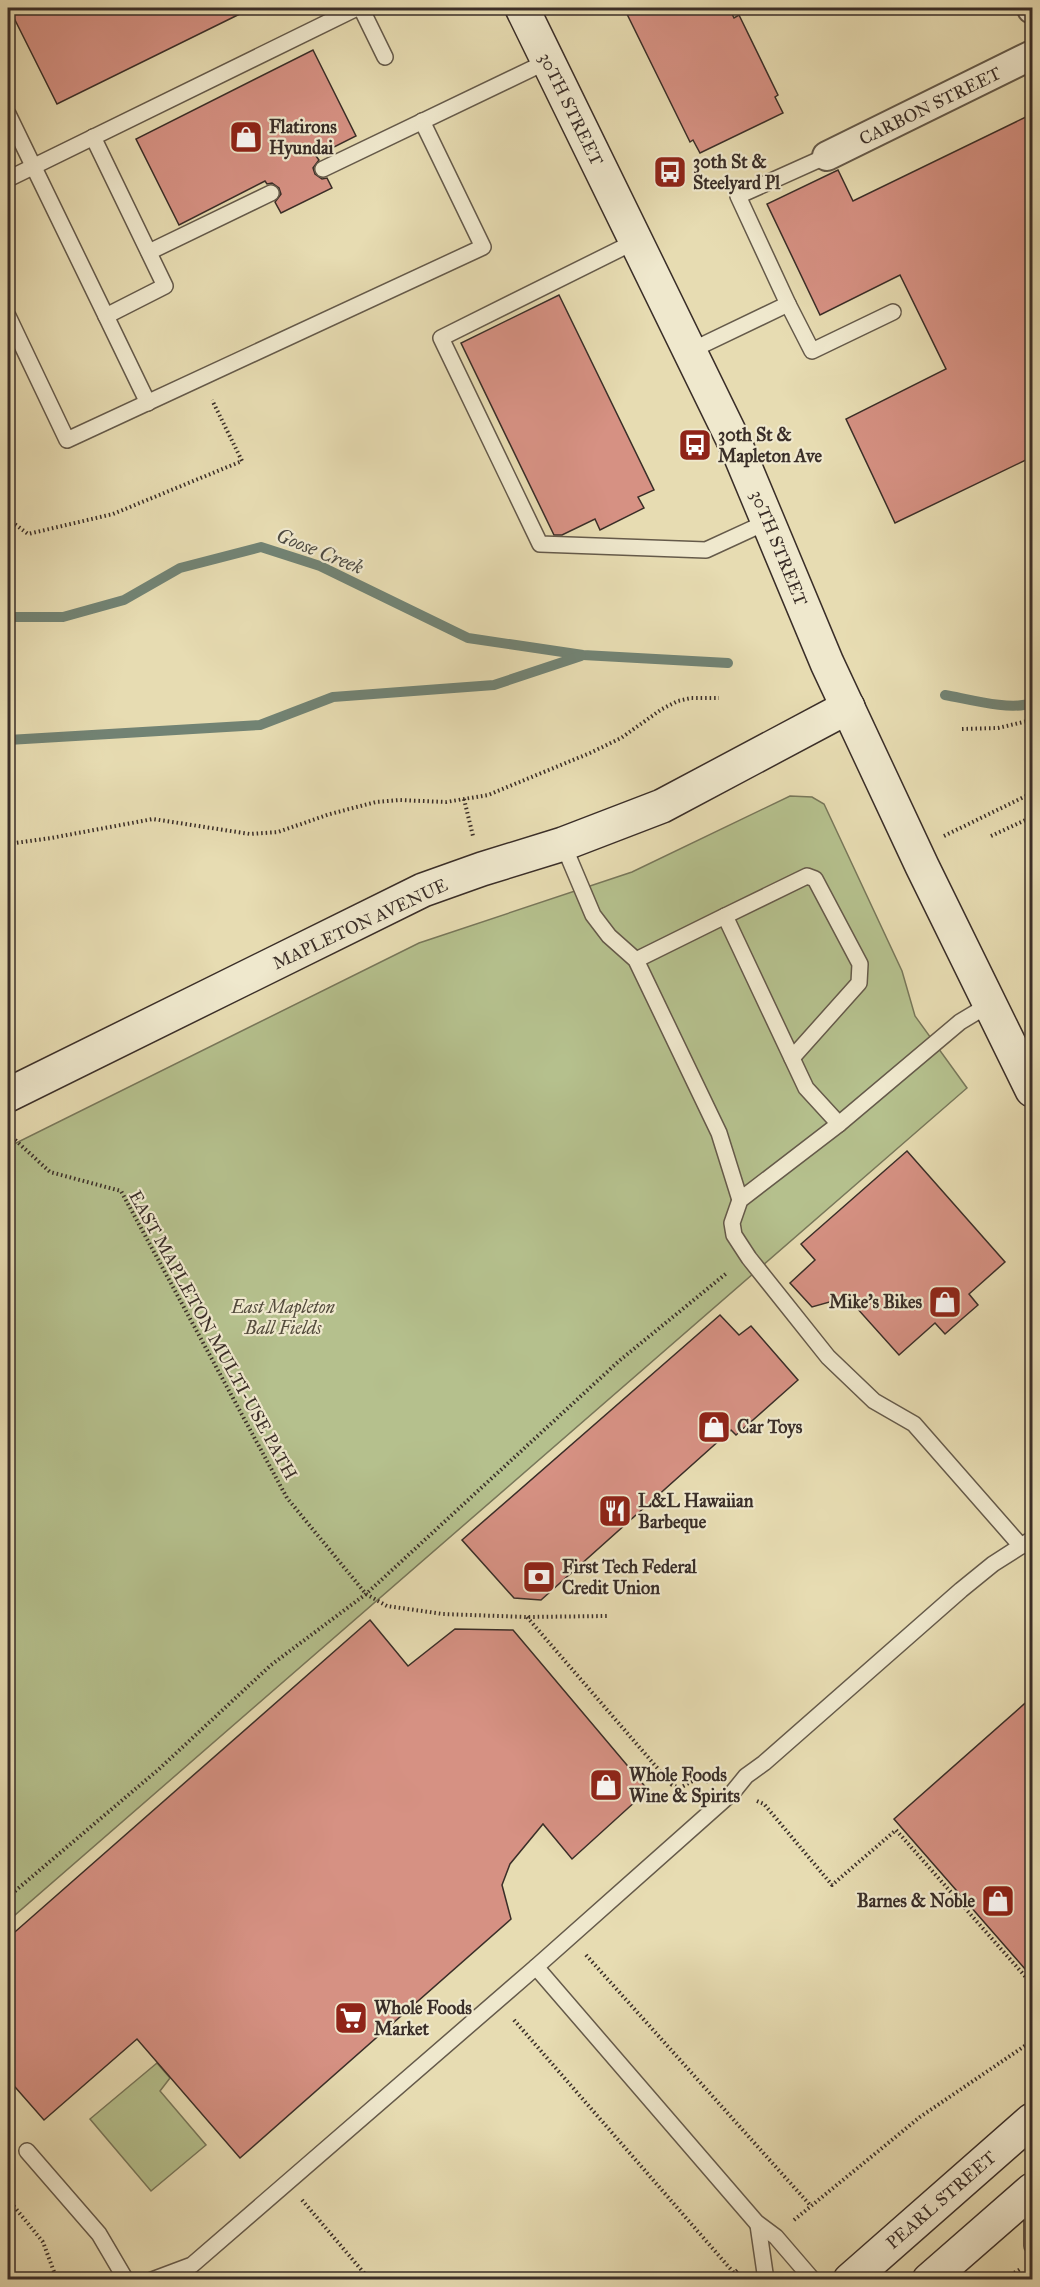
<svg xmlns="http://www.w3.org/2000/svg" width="1040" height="2287" viewBox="0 0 1040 2287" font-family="'IM FELL Great Primer',serif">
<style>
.green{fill:#b5c08d;stroke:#78775a;stroke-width:1.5}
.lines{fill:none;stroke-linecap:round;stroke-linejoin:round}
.stream{stroke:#728374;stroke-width:10}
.building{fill:#d69183;stroke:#3a2e28;stroke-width:1.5}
.lane-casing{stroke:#655a4a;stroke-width:18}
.street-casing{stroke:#655a4a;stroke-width:32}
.secondary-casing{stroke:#3a2e28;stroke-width:36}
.path{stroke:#3a2e28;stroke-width:4;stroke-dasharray:1.5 3;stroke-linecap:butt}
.lane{stroke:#efe8cd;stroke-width:15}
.street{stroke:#efe8cd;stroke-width:28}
.secondary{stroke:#efe8cd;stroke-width:33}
.labels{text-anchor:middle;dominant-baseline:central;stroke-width:4.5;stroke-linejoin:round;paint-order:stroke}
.street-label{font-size:18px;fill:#3a2e28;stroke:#efe8cd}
.poi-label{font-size:18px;font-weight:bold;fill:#3a2e28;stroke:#efe8cd;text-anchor:start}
.park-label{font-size:18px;font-style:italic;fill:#534b3c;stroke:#efe8cd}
.water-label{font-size:20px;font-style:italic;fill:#4d4a41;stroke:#efe8cd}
</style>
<rect width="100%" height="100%" fill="#e7dcb2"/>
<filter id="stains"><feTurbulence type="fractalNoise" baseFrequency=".00333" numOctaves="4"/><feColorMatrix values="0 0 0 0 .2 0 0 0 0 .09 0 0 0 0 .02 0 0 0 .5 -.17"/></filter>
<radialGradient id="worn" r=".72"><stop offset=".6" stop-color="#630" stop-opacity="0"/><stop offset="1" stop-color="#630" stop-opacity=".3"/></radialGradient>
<g class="green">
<polygon points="790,796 812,797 824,804 902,971 915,1016 967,1088 8,1921 8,1147 419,943 632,872"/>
<polygon points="157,2063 170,2078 160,2091 206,2145 151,2191 90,2119"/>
</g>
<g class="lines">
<g class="stream">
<polyline points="8,617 63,617 124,600 180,568 261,547 320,566 468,638 583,655 728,663"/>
<path d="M945 695C968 699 1010 711 1032 703"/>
<polyline points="8,740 260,725 333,697 494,685 581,656"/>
</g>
</g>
<g class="building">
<polygon points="9,8 252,8 57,104"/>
<polygon points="624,8 729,8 734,18 739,15 778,95 775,97 783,113 700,153 693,140 690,142"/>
<polygon points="313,50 356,136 316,156 319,160 313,168 315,174 322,179 327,178 332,188 281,213 275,202 281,194 279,188 272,183 267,184 265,181 179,225 136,139"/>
<polygon points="1032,114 1032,457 895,523 846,419 946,369 900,275 820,315 767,204 838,170 853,201"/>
<polygon points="559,295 654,490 638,497 644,508 600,530 595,519 562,535 554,535 461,343"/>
<polygon points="907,1151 1005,1262 969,1294 978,1305 963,1318 945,1334 935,1323 899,1355 847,1297 812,1307 790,1283 815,1260 801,1244"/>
<polygon points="720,1315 739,1335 751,1326 798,1380 736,1435 731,1430 541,1600 514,1598 462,1540"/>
<polygon points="370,1620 408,1666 455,1629 513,1630 648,1790 572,1859 543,1824 510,1864 502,1885 511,1919 240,2158 137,2039 44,2120 8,2079 8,1938"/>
<polygon points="1032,1697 1032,1977 894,1819"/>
</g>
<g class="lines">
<defs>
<g id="lane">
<polyline points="361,8 385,57"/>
<polyline points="8,114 106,316"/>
<polyline points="93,137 165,286 106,316 148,403"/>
<polyline points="323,169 548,61"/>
<polyline points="8,179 357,8"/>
<polyline points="636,241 441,338 540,544 706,550 769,521"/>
<polyline points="149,252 271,193"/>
<polyline points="788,304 812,351 893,312"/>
<polyline points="8,316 67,440 483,247 422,121"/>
<polyline points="690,351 788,304 738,196 827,156"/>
<polyline points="563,844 593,915 609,936 636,960 719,1133 740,1200"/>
<polyline points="725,916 807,876 815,879 860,964 859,983 792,1058"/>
<polyline points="636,960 725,916 806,1088 839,1124"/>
<polyline points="990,1004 960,1022 839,1124 740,1200 732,1223 734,1235 749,1258 828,1357 874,1401 914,1424 1021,1546"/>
<polyline points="536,1967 756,2222 776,2237 813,2280"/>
<polyline points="27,2151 99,2234 126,2280"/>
<polyline points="1032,2192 1032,2246"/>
<polyline points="758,2225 766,2280"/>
<polyline points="152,2280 192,2265 536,1967 733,1792 746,1776 764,1763 961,1590 993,1564 1032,1539"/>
</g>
<g id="street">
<polyline points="1032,8 1032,9"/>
<polyline points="827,156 1032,55"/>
</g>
<g id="secondary">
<polyline points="522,8 738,450 827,663 922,866 1032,1090"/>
<polyline points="8,1095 423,890 482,869 563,844 662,806 848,707"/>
<polyline points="850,2280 1032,2120"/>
<polyline points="929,2280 1032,2190"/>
</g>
</defs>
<use href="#lane" class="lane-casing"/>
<use href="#street" class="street-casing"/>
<use href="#secondary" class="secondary-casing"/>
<g class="path">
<polyline points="8,519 28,534 113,514 242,461 212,400"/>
<polyline points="962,729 998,728 1032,720"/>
<polyline points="464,799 473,836"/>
<polyline points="944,836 1032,793"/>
<polyline points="991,836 1032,817"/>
<polyline points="8,844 51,838 153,819 250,834 278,832 330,814 376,802 399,800 446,802 488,795 590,753 621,738 662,709 678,701 691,698 719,698"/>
<polyline points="12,1137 50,1172 121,1191 287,1498 366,1594 387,1606 443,1614 526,1617 607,1616"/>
<polyline points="527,1617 672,1785 680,1788 698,1778 708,1782"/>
<polyline points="757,1801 764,1804 832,1885 896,1830 1032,1984"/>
<polyline points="8,1897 159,1769 271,1665 366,1594 619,1361 728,1272"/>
<polyline points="586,1955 810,2205"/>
<polyline points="514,2020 734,2273"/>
<polyline points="8,2199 43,2242 57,2280"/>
<polyline points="302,2200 370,2280"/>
<polyline points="794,2220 920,2117 1032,2041"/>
<polyline points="726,2280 739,2269"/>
<polyline points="1003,2280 1022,2268"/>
</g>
<use href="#lane" class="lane"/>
<use href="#street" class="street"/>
<use href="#secondary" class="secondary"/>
</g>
<defs>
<symbol id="shop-square" viewBox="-11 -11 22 22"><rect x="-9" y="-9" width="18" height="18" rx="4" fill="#8f2418" stroke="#efe8cd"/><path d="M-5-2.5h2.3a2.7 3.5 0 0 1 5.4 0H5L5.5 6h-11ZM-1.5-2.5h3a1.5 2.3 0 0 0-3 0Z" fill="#fff"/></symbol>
<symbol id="bus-square" viewBox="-11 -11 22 22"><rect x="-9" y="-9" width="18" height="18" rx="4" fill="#8f2418" stroke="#efe8cd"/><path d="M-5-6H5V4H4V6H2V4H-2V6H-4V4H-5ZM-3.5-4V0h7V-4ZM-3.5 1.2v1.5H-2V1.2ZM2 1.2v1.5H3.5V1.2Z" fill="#fff"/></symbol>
<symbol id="restaurant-square" viewBox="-11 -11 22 22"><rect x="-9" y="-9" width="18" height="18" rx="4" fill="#8f2418" stroke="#efe8cd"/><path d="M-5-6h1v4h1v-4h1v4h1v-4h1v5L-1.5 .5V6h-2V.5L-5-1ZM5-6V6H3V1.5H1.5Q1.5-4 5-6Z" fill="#fff"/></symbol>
<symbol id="bank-square" viewBox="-11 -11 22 22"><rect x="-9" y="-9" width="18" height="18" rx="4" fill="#8f2418" stroke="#efe8cd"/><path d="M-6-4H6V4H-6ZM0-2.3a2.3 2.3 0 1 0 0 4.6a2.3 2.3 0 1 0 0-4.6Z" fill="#fff"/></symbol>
<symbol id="supermarket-square" viewBox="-11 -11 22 22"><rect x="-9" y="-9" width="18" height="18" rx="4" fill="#8f2418" stroke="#efe8cd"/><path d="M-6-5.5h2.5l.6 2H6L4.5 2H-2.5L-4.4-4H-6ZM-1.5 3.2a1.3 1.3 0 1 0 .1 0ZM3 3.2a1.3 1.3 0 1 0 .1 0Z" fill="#fff"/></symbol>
</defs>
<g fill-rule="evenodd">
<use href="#shop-square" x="227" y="118" width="38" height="38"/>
<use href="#bus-square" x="651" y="153" width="38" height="38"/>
<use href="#bus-square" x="676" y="426" width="38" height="38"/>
<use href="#shop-square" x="926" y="1283" width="38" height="38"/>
<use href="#shop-square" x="695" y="1408" width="38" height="38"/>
<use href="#restaurant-square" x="596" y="1492" width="38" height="38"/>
<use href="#bank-square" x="520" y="1558" width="38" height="38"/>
<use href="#shop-square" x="587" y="1766" width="38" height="38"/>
<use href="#shop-square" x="979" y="1882" width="38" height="38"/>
<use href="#supermarket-square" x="332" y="1999" width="38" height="38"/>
</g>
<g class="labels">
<g class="street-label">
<text transform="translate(930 106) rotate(-26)">CARBON STREET</text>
<text transform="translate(571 109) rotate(64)">30TH STREET</text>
<text transform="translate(779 548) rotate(68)">30TH STREET</text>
<text transform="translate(360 924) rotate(-25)">MAPLETON AVENUE</text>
<text transform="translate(213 1335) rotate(61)">EAST MAPLETON MULTI-USE PATH</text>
<text transform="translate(941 2200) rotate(-41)">PEARL STREET</text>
</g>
<g class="poi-label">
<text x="269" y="127">Flatirons<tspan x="269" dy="21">Hyundai</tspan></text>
<text x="693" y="162">30th St &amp;<tspan x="693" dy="21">Steelyard Pl</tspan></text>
<text x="718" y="435">30th St &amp;<tspan x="718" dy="21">Mapleton Ave</tspan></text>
<text x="922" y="1302" text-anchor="end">Mike's Bikes</text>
<text x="737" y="1427">Car Toys</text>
<text x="638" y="1501">L&amp;L Hawaiian<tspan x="638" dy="21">Barbeque</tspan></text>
<text x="562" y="1567">First Tech Federal<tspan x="562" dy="21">Credit Union</tspan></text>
<text x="629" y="1775">Whole Foods<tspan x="629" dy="21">Wine &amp; Spirits</tspan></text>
<text x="975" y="1901" text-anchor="end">Barnes &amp; Noble</text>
<text x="374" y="2008">Whole Foods<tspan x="374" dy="21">Market</tspan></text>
</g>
<g class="park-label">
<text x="283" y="1307">East Mapleton<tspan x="283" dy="21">Ball Fields</tspan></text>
</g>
<g class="water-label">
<text transform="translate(320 551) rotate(22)">Goose Creek</text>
</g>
</g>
<rect width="1040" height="2287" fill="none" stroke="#e7dcb2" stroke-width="30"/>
<rect x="9" y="9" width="1022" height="2269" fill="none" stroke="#3a2e28" stroke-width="3"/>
<rect x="15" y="15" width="1010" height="2257" fill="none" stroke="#3a2e28" stroke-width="1.5"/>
<rect width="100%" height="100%" filter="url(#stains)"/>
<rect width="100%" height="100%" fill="url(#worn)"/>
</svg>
